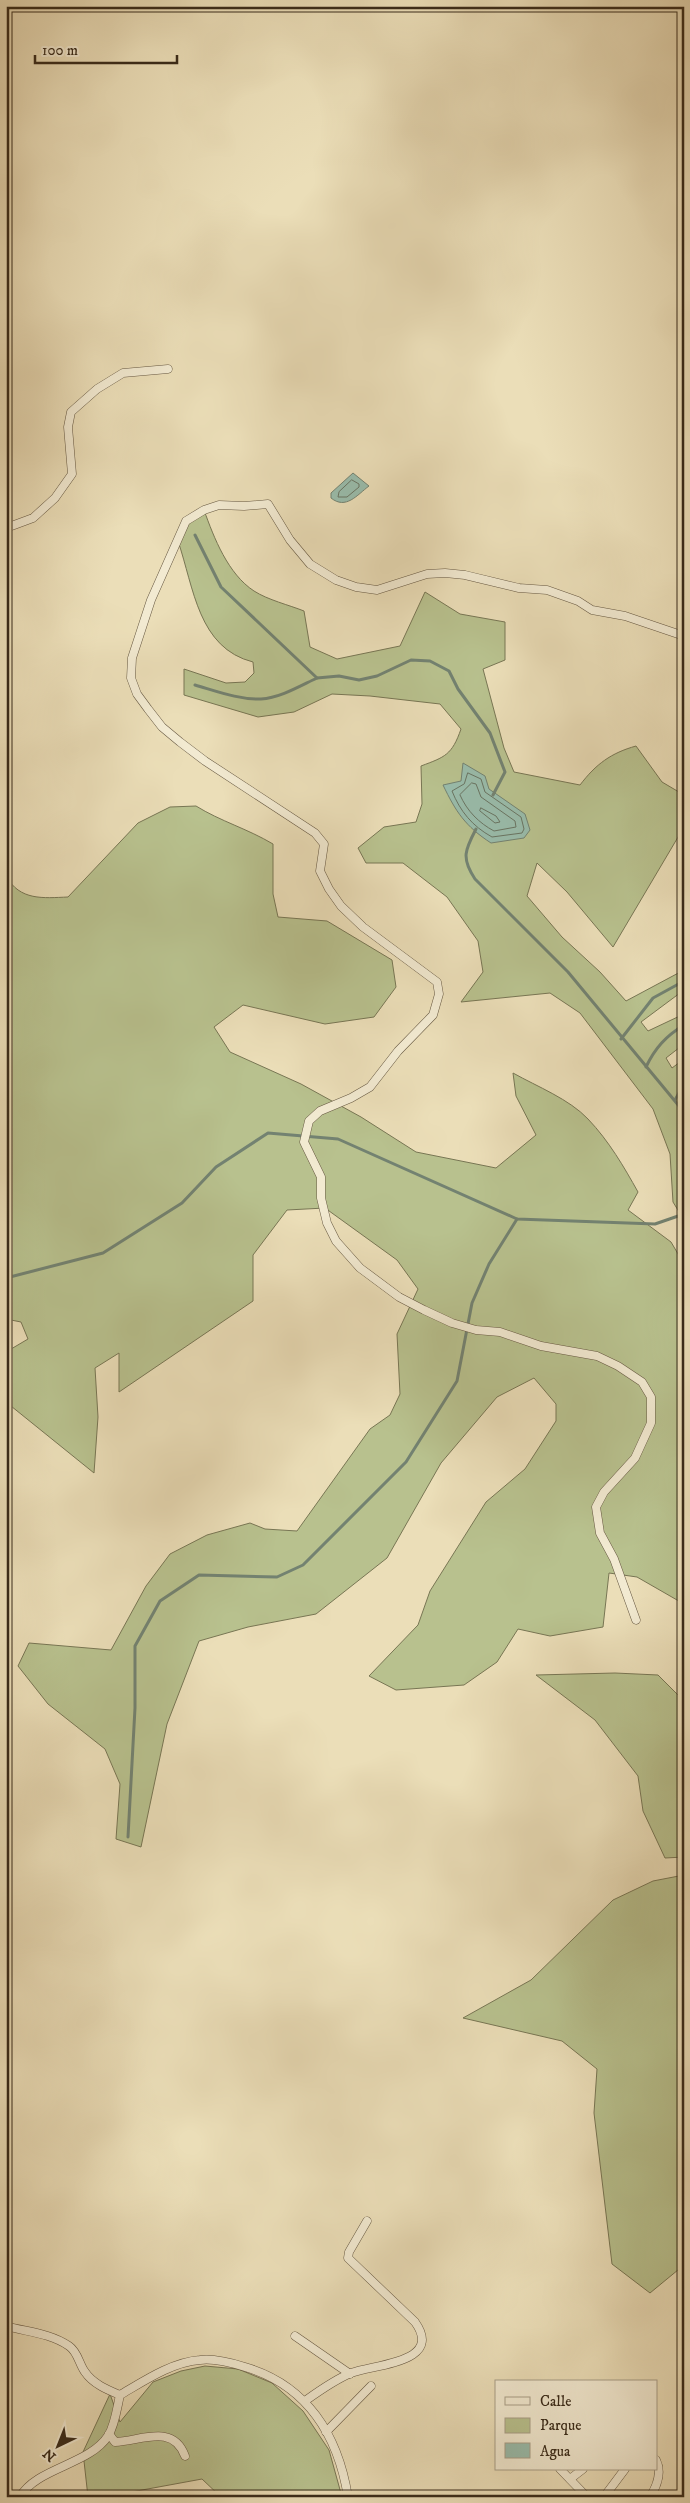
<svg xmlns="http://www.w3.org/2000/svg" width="690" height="2503" viewBox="0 0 690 2503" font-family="'IM FELL DW Pica',serif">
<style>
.green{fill:#b8c18e;stroke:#787654}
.water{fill:#99bcab;stroke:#738271}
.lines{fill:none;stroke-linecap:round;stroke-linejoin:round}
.shore{stroke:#697462;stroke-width:1}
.stream{stroke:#738271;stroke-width:3}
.street-casing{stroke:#665842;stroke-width:9}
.street{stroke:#f2ead1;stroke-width:8}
</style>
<rect width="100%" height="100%" fill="#ebdeb8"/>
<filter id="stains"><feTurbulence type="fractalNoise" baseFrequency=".004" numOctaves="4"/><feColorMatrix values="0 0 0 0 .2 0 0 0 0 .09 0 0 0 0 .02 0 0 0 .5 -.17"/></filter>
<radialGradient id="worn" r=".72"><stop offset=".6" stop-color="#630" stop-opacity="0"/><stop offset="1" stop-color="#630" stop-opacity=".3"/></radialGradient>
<g class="green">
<path d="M204 510C214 538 228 574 254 591 268 600 289 605 304 611L310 647 337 659 400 646 425 592 460 614 505 622V660L483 669 504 748 514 772 580 785C596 764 611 753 636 746L662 782 684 795V827L613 947 567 892 537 863 527 896 562 937 600 972 626 1001 684 970V990L641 1022 648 1031 684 1014V1044L666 1058 672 1068 684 1059V1220L673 1202 670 1154 653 1109 580 1013 550 993 461 1002 483 972 478 941 447 897 403 863H366L358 848 384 827 416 822 422 804 421 766C445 757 452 755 461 729L440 704 370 696 332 694 294 712 258 717 184 695V669L226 683 245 682 254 673 253 662C198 648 194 588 178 541L186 521Z"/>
<path d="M196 806C220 821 248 829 273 844V894L278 917 327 921 392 960 396 987 374 1017 325 1024 243 1005 214 1027 230 1052 301 1084 361 1117 416 1152 496 1168 536 1135 516 1096 513 1073C538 1087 569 1099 588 1119 609 1141 624 1167 638 1192L628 1210 671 1242 684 1264V1604L637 1577 609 1573 603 1627 550 1636 518 1629 497 1662 464 1685 396 1690 369 1676 418 1625 430 1591 486 1502 525 1469 556 1421V1404L534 1378 497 1397 441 1463 387 1558 316 1614 248 1627 199 1641 167 1724 141 1847 116 1839 120 1784 105 1749 48 1704 18 1666 29 1643 111 1650 146 1586 170 1554 207 1535 250 1523 265 1529 297 1531 370 1429 390 1415 400 1394 397 1334 418 1289 397 1260 325 1208 287 1210 253 1255V1301L119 1392V1353L95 1368 98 1417 94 1473 6 1402V1352L28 1339 21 1322 6 1319V876C20 901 43 898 68 897L138 823 170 807Z"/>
<polygon points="615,1673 658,1675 684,1701 684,1857 665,1858 643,1811 638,1776 595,1720 536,1675"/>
<polygon points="684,1875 682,2197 684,2265 650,2293 612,2264 594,2113 597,2069 562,2041 463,2018 531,1980 613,1900 653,1881"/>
<polygon points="205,2366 238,2369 272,2383 303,2411 329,2450 342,2497 221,2497 202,2479 104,2497 88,2497 83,2452 110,2394 120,2422 153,2382 181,2371"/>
</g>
<g class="water">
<path d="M353 473 369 486C357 495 346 510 331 498V493Z"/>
<path d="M463 763 485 776 489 789 525 814 530 830 524 838 491 843C465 826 456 812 443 785L461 781Z"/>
</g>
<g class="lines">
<g class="shore">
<polygon points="352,480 359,484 359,487 347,497 338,497 339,492"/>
<path d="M468 773 481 779 485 792 521 817 524 829 522 833 492 837C472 826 460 811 452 791L464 784Z"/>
<path d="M472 783 476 784 481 797 515 821 516 827 494 831C479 823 467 811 460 795Z"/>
<polygon points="481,808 496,816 500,822 495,823 480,811"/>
</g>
<g class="stream">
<polyline points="195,535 221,587 317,678 339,676 359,680 377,676 411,660 430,661 449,671 458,689 490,733 505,772 493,795"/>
<path d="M195 685C216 691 240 700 261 699 280 698 300 686 317 678"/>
<path d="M476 829C465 850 461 858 475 879L568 972 684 1112"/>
<polyline points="621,1039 653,998 684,981"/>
<path d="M646 1067C655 1048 666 1036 684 1025"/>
<polyline points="675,1100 684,1084"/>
<polyline points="6,1278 103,1253 182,1203 216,1167 268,1133 338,1139 517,1219 655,1224 684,1214"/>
<polyline points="128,1837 135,1708 135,1646 160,1601 199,1575 277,1577 303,1565 406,1462 457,1381 472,1303 489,1264 517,1219"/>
</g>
<defs>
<g id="street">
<polyline points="6,528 33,518 55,498 72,474 68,427 71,412 97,389 123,373 168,369"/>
<polyline points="636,1620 614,1559 600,1533 596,1507 604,1492 635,1458 651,1423 651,1397 642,1382 618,1366 597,1356 541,1346 500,1332 476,1330 452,1323 424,1310 399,1297 360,1268 336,1241 327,1223 321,1198 321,1177 304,1142 309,1121 320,1111 351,1098 370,1087 398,1051 433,1015 439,994 437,982 363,927 341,906 329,889 320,871 324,844 315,833 205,761 180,742 162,727 148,709 137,694 131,678 132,658 151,600 186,521 204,510 219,505 244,506 268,504 290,540 310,564 336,580 356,587 377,590 427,574 445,573 465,575 519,588 547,590 578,601 592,610 625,616 684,636"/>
<path d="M6 2326C27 2332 50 2333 69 2346 78 2352 79 2364 85 2372 93 2384 108 2390 120 2395"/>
<polyline points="295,2336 350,2374"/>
<path d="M305 2401C319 2391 334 2380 351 2373 375 2364 444 2363 415 2322L348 2258 349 2252 367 2221"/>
<polyline points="326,2432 371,2386"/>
<path d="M109 2434 115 2442C141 2441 173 2423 185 2456"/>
<polyline points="560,2469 587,2497"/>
<polyline points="570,2479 583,2469"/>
<path d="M20 2497C36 2468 89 2465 108 2436 115 2425 117 2408 120 2395 144 2381 172 2362 200 2360 214 2358 232 2363 245 2367 307 2385 338 2435 348 2497"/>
<polyline points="604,2497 625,2469"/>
<path d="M650 2497C657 2486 662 2472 656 2460"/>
</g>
</defs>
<use href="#street" class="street-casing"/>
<use href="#street" class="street"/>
</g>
<rect width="690" height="2503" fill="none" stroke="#ebdeb8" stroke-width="25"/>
<rect x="8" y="8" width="675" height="2488" fill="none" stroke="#392b1a" stroke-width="2.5"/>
<rect x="12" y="12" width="665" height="2478" fill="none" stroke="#392b1a"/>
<rect x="495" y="2380" width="162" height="90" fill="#f2ead1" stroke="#a89e88"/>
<rect x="505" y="2397" width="25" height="8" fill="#f2ead1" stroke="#a89e88"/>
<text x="540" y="2406" font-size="15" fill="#392b1a">Calle</text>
<rect x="505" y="2418" width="25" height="15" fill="#b8c18e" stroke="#a89e88"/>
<text x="540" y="2430" font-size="15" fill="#392b1a">Parque</text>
<rect x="505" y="2443" width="25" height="15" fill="#99bcab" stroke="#a89e88"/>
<text x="540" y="2456" font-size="15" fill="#392b1a">Agua</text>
<g transform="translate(58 2446) rotate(223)" stroke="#f2ead1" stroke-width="4" paint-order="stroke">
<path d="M0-4L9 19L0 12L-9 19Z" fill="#392b1a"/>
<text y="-8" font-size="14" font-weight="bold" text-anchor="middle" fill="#392b1a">N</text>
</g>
<path d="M35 55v8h142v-8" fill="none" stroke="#392b1a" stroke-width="2.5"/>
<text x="42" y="55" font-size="15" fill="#392b1a" stroke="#f2ead1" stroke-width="4" paint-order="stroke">100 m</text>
<rect width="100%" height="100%" filter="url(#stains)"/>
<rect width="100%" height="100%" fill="url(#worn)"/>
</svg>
